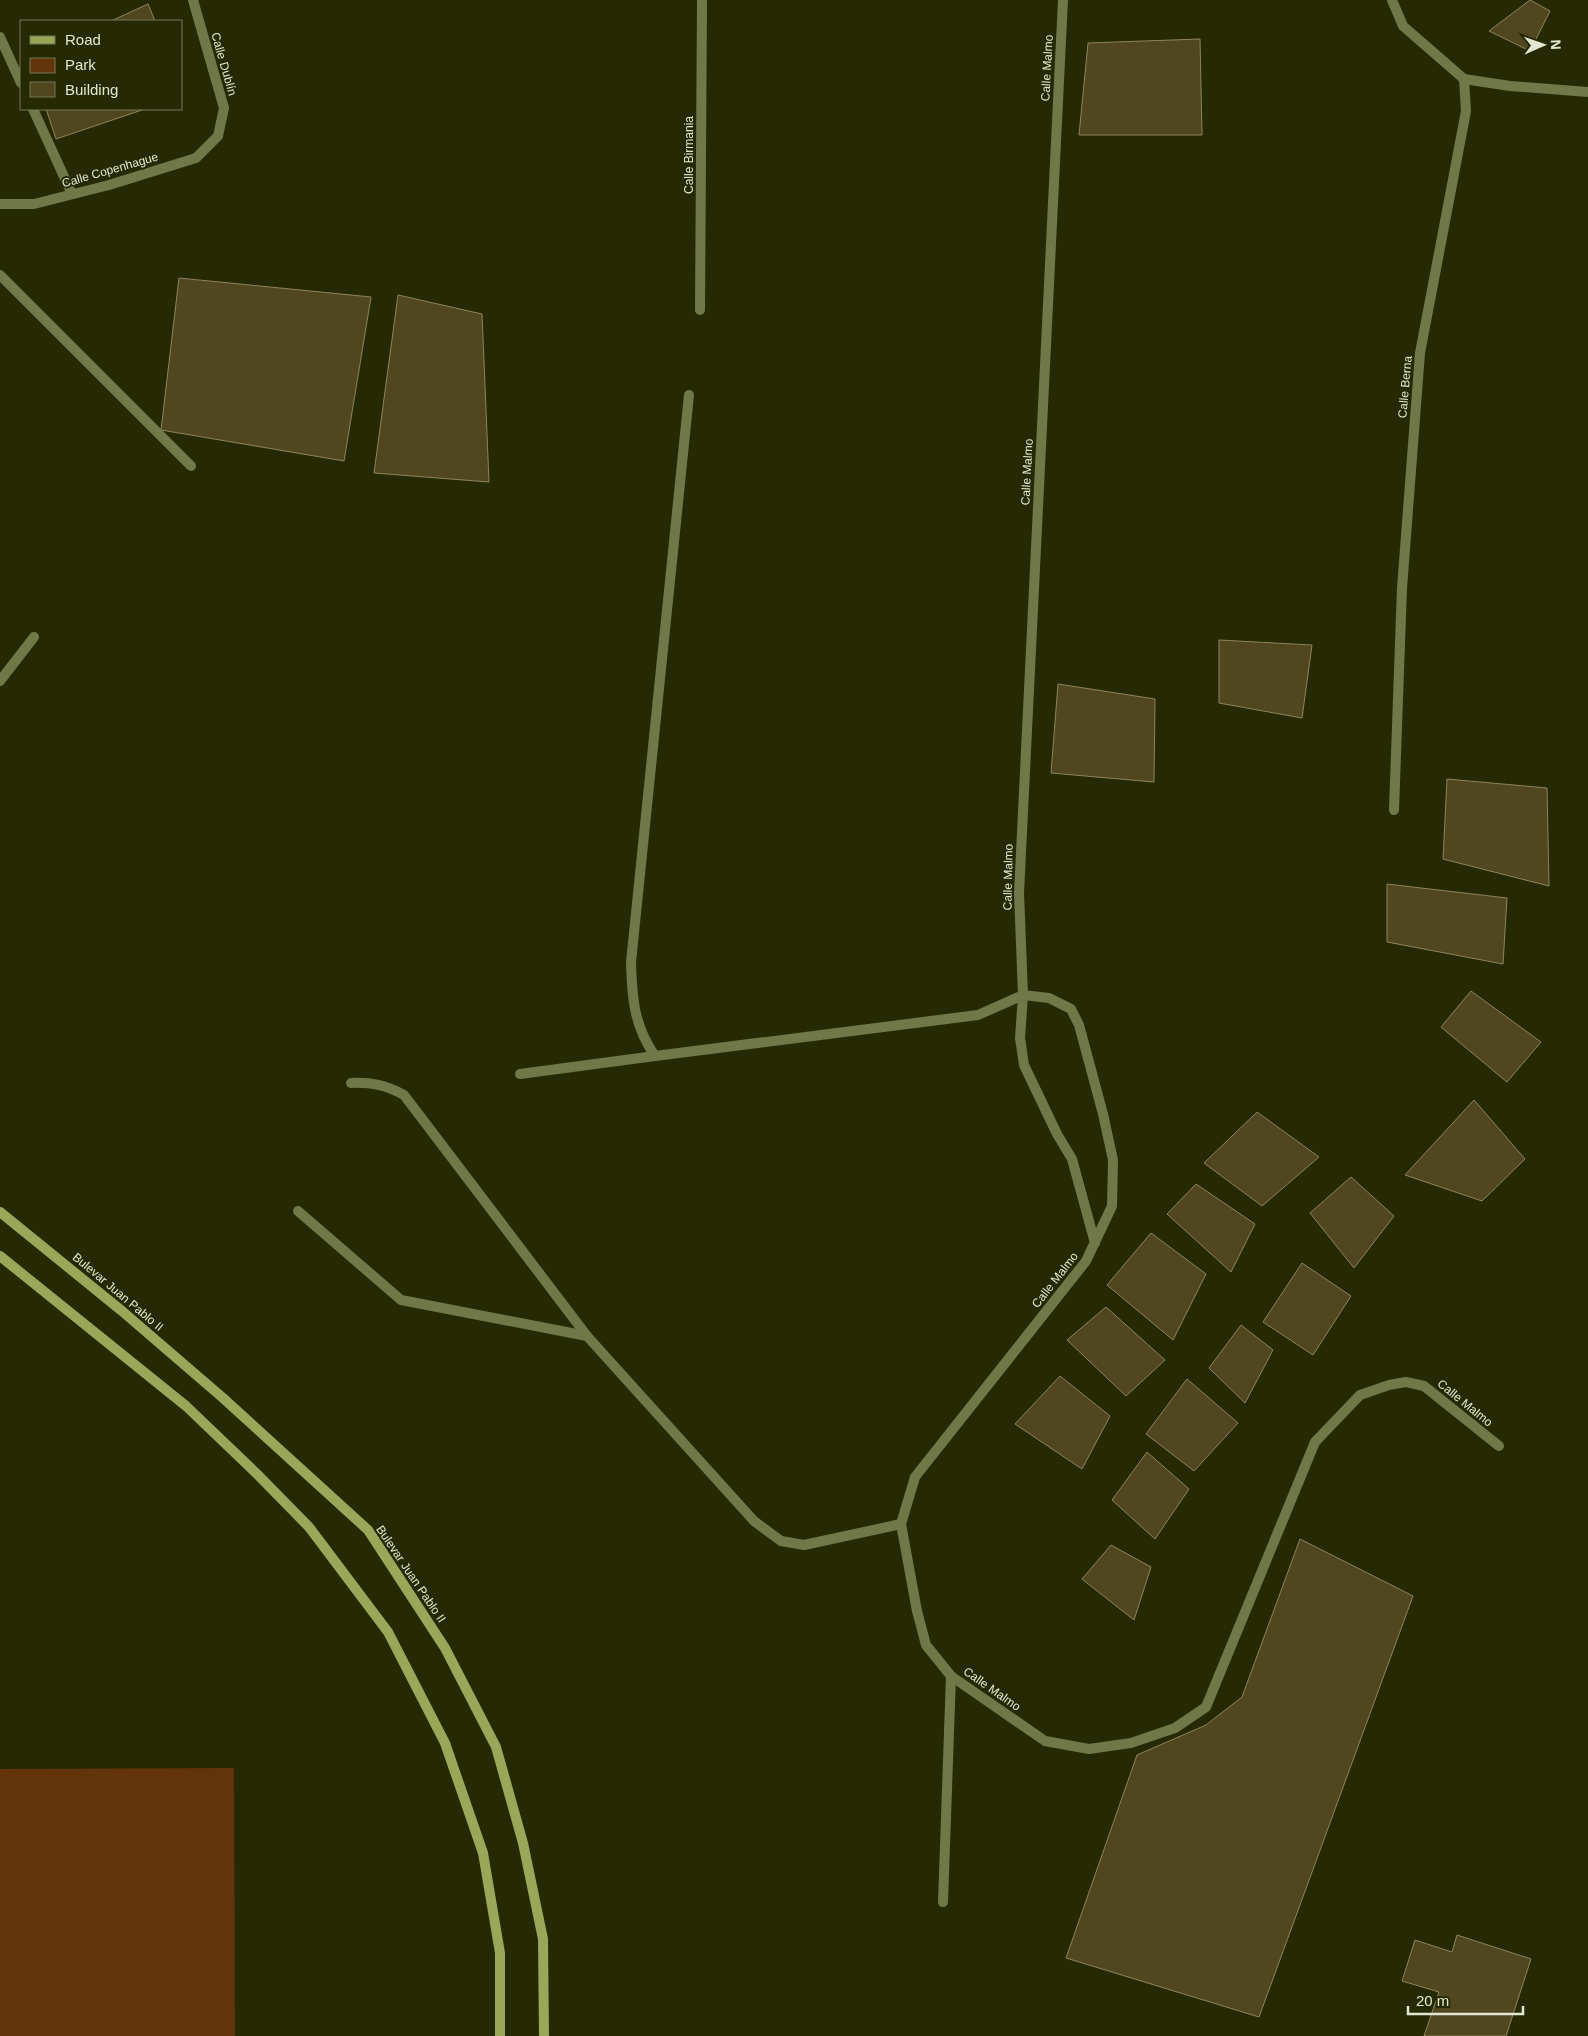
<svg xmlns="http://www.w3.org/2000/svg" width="1588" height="2036" viewBox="0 0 1588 2036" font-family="Helvetica,sans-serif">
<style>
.green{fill:#633409}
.building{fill:#504720;stroke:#8d845b}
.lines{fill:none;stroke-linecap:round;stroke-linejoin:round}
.service{stroke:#707848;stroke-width:10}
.minor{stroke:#707848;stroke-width:10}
.secondary{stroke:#9aa658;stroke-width:10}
.labels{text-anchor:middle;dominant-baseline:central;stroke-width:4;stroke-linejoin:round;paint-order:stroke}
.street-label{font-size:12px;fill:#e3e7d1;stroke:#262a04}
</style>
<rect width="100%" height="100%" fill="#262a04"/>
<polygon class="green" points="234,1768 235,2036 0,2036 0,1769"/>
<g class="building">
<polygon points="1530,0 1550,11 1530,51 1489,31"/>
<polygon points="148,4 155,21 111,21"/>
<polygon points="1200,39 1202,135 1079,135 1088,43"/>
<polygon points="46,109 145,109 56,139"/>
<polygon points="179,278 371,297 344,461 161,430"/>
<polygon points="398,295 482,314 489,482 374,473"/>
<polygon points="1219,640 1312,645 1302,718 1219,703"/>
<polygon points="1058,684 1155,699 1154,782 1051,773"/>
<polygon points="1447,779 1547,788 1549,886 1443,859"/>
<polygon points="1387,884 1507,898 1503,964 1387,942"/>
<polygon points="1471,991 1541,1042 1507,1082 1441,1027"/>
<polygon points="1474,1100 1525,1159 1482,1201 1405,1175"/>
<polygon points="1257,1112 1319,1157 1262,1206 1204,1163"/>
<polygon points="1351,1177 1394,1216 1354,1268 1310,1213"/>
<polygon points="1196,1184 1255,1224 1231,1272 1167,1214"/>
<polygon points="1151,1233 1206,1274 1173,1340 1107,1285"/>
<polygon points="1302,1263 1351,1296 1313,1355 1263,1322"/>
<polygon points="1106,1307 1165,1360 1126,1396 1067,1340"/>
<polygon points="1241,1325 1273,1350 1245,1403 1209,1368"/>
<polygon points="1060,1376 1110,1416 1082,1469 1015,1424"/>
<polygon points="1187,1379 1238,1423 1194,1471 1146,1434"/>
<polygon points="1147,1452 1189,1489 1155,1539 1112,1500"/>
<polygon points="1300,1539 1413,1596 1259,2017 1066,1958 1137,1755 1206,1725 1242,1697"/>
<polygon points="1111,1545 1151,1567 1134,1620 1082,1579"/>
<polygon points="1457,1935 1531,1959 1506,2036 1424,2036 1439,1992 1402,1981 1415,1940 1452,1952"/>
</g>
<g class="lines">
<g class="service">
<polyline points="0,37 21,83"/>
<polyline points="33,109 72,194"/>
<polyline points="0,275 191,466"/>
</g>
<g class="minor">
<polyline points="1063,0 1019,893 1023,995 1020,1038 1024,1065 1057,1134 1072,1159 1095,1243"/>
<polyline points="1392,0 1403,26 1464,79 1466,111 1420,353 1402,588 1394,810"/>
<polyline points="1464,79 1510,86 1588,92"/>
<polyline points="0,204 34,204 109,185 196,158 218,136 224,108 193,0"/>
<polyline points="700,310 702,0"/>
<path d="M689 395 631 962C632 998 634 1026 655 1056L978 1015 1023 995 1049 998 1071 1009 1079 1025 1103 1114 1113 1160 1112 1206 1086 1261 915 1477 901 1524 917 1611 926 1645 951 1676 1045 1741 1089 1749 1131 1743 1175 1728 1206 1707 1315 1442 1360 1395 1389 1385 1406 1382 1424 1386 1499 1446"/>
<polyline points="0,681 34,637"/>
<polyline points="520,1074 655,1056"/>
<path d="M351 1083C371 1082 386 1085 404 1095L587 1336 754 1521 781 1541 804 1545 901 1524"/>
<polyline points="298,1211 401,1300 587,1336"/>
<polyline points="943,1902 951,1676"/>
</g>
<g class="secondary">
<polyline points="0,1212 122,1311 223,1398 368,1530 445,1648 496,1747 523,1843 543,1939 544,2036"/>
<polyline points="0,1256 186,1406 257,1474 309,1527 388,1632 445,1743 483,1853 500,1953 500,2036"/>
</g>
</g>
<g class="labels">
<g class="street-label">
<text transform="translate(224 64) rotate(74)">Calle Dublín</text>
<text transform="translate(1047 68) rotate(-87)">Calle Malmo</text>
<text transform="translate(689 155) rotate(-90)">Calle Birmania</text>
<text transform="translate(110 170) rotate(-16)">Calle Copenhague</text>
<text transform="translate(1405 387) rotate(-85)">Calle Berna</text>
<text transform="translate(1027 472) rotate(-87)">Calle Malmo</text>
<text transform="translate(1008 877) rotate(-89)">Calle Malmo</text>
<text transform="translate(1055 1280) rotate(-52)">Calle Malmo</text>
<text transform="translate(118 1292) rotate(40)">Bulevar Juan Pablo II</text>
<text transform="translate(1465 1403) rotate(39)">Calle Malmo</text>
<text transform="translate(411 1574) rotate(56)">Bulevar Juan Pablo II</text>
<text transform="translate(992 1689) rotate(35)">Calle Malmo</text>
</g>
</g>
<rect x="20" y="20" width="162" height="90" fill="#262a04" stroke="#727656"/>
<rect x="30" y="36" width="25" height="8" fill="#9aa658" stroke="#727656"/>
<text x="65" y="45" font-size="15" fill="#e3e7d1">Road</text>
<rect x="30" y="58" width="25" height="15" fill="#633409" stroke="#727656"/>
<text x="65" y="70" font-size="15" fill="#e3e7d1">Park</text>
<rect x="30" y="82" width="25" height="15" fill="#504720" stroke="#727656"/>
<text x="65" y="95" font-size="15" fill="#e3e7d1">Building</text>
<g transform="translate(1543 45) rotate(88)" stroke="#262a04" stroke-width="4" paint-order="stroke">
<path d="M0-4L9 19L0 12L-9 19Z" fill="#e3e7d1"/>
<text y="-8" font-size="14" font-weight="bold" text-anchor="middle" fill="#e3e7d1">N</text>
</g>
<path d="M1408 2006v8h115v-8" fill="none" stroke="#e3e7d1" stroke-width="2.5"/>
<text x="1416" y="2006" font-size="15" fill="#e3e7d1" stroke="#262a04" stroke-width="4" paint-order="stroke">20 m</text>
</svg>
